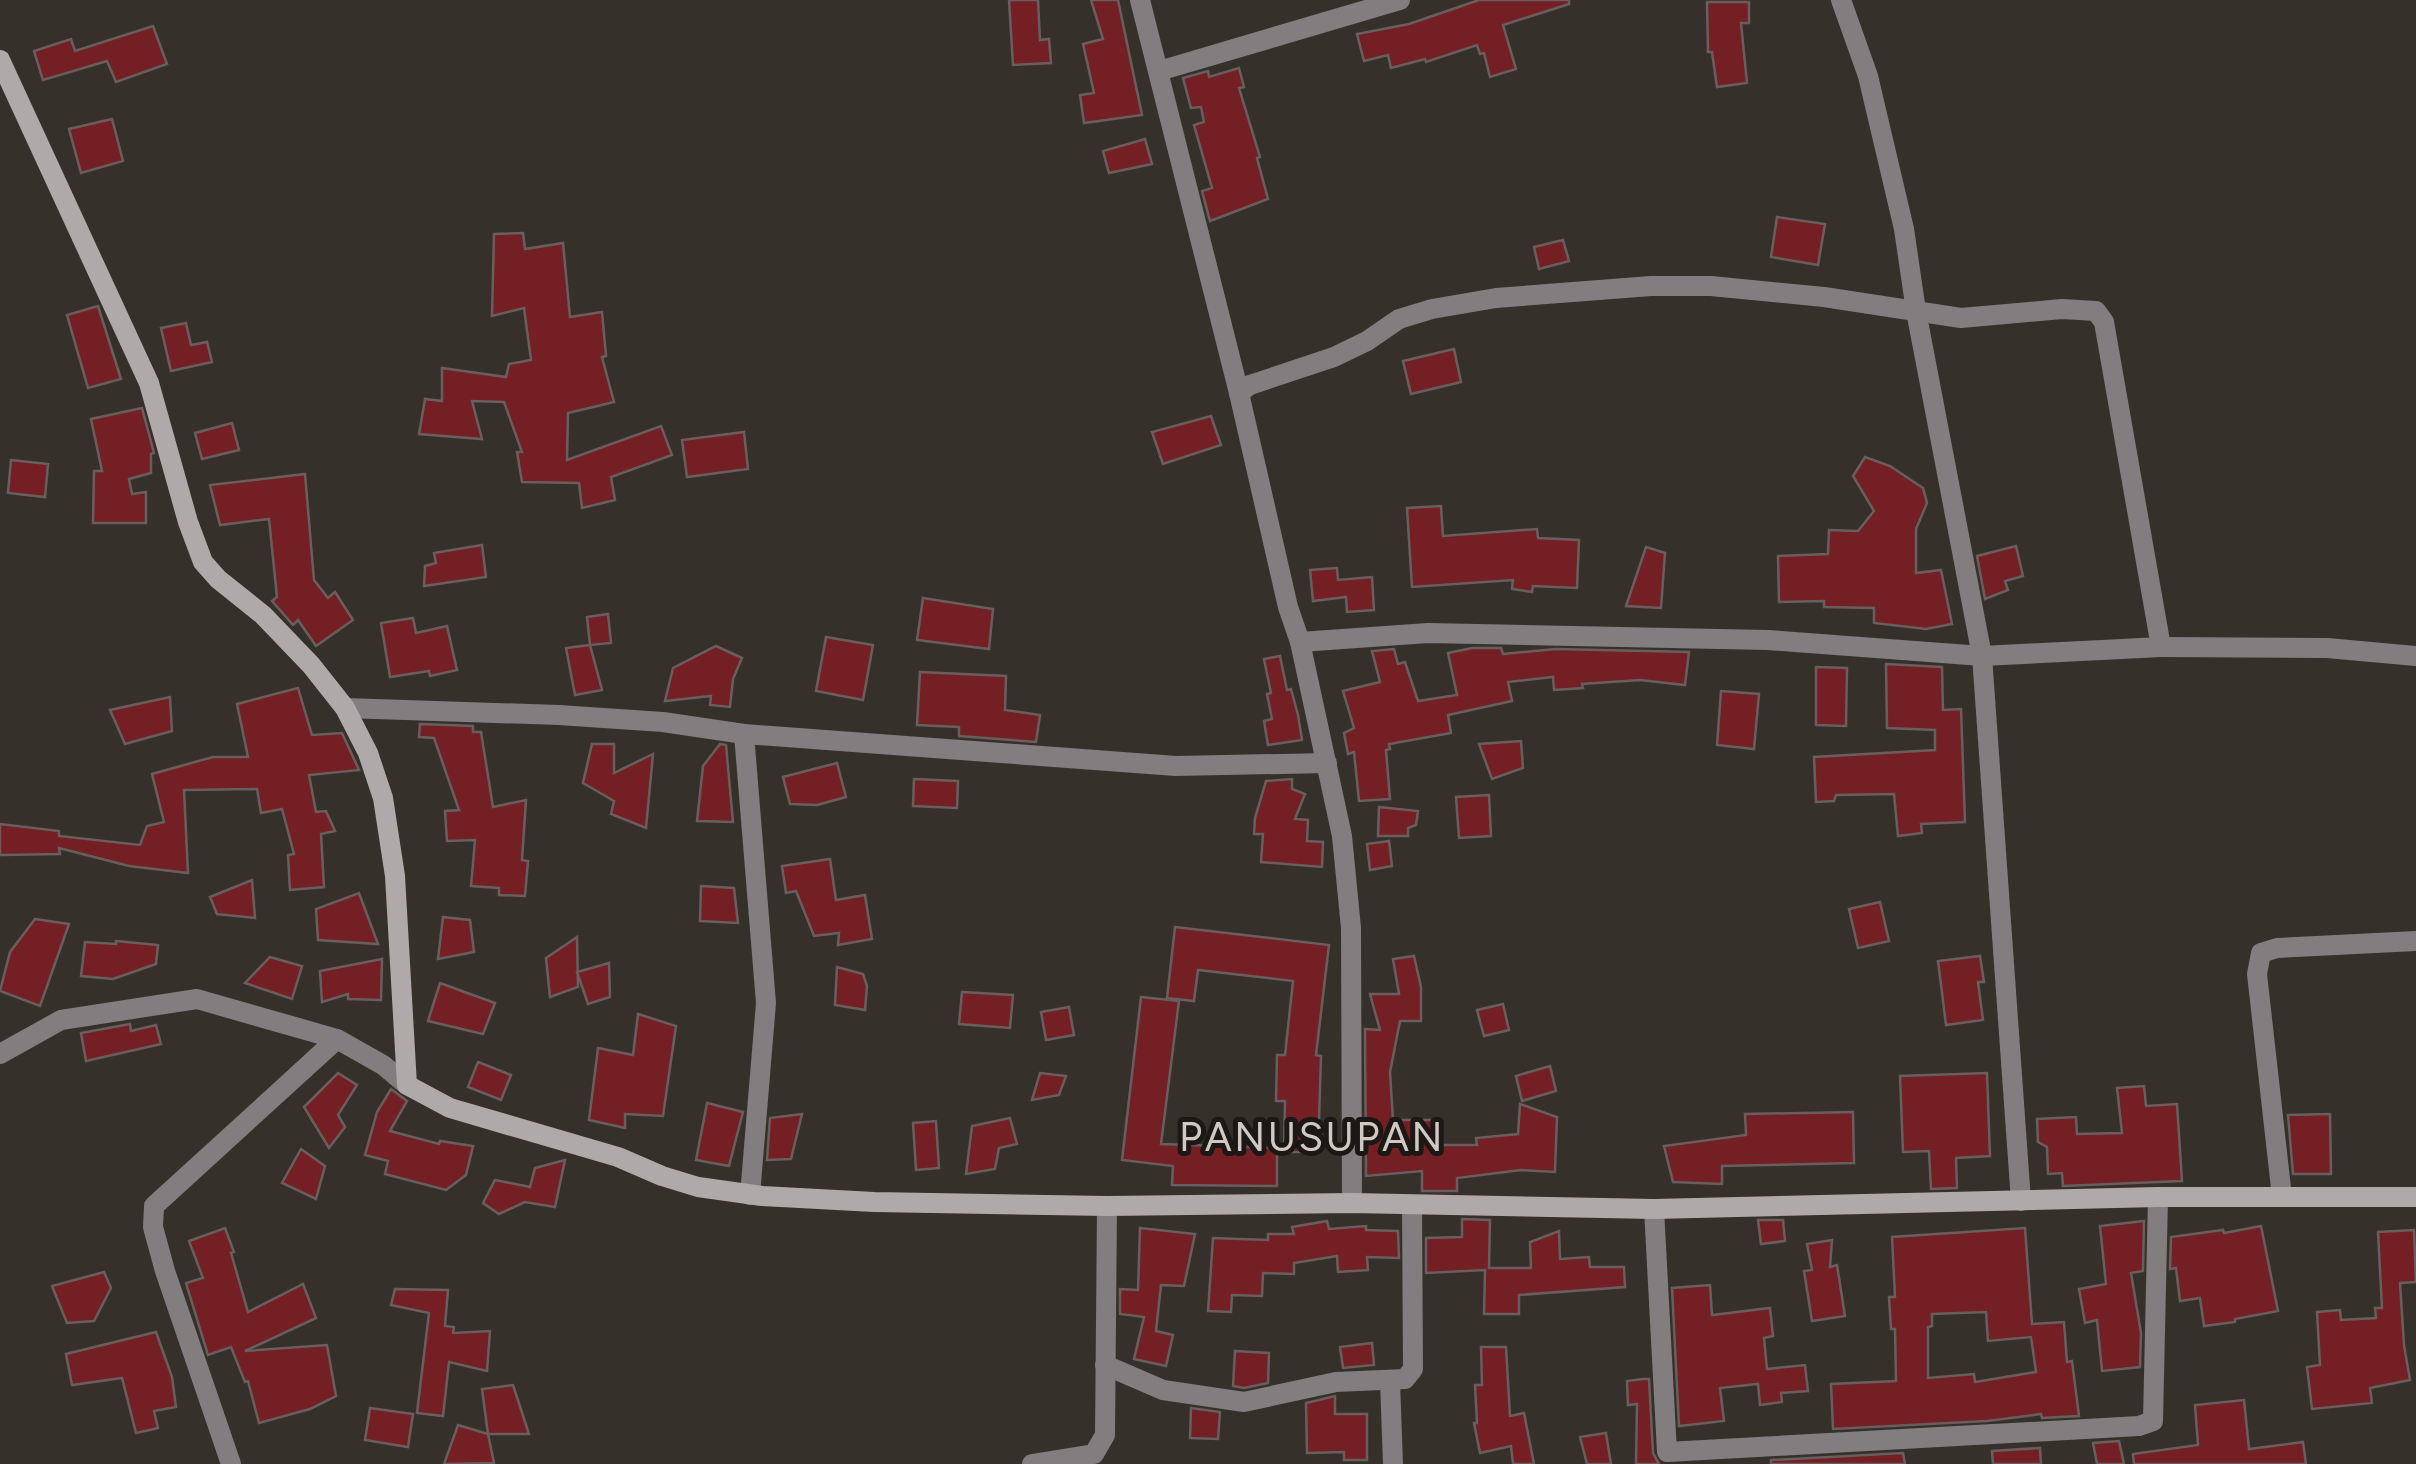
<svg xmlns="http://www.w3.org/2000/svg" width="2416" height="1464" viewBox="0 0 2416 1464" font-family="Figtree,sans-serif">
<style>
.building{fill:#731f24;stroke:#695e5e;stroke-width:2.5;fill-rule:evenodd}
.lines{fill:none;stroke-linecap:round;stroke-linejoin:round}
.street{stroke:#827d7f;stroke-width:20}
.secondary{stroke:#b0a9aa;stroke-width:20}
.labels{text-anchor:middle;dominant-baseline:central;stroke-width:10;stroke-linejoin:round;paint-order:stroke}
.quarter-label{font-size:40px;letter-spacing:2.5px;fill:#d0c8c1;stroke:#1b1816}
</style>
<rect width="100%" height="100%" fill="#36302a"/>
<g class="building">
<polygon points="1009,0 1038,0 1040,40 1049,39 1051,63 1013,65"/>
<polygon points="1091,0 1118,0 1142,115 1084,123 1080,95 1094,93 1083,44 1103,39"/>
<polygon points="1479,0 1569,0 1569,4 1503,25 1516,69 1490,77 1484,53 1480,54 1477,45 1426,62 1425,59 1391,68 1388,55 1364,61 1357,34 1409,24"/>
<polygon points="1707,2 1749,2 1749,23 1741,23 1747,83 1717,87 1712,52 1708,52"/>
<polygon points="153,26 167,64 116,82 107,61 43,80 34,51 71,39 75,51"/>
<polygon points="1239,68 1244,87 1239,88 1260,157 1257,158 1268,199 1210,221 1202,191 1212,188 1194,125 1204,122 1201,107 1191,108 1183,78 1208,71 1209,77"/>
<polygon points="112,119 123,161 81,173 69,129"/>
<polygon points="1145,139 1152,164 1109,173 1103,151"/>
<polygon points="1777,217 1825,224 1818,265 1771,257"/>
<polygon points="523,233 525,249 563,243 570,317 602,312 606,356 602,357 614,402 568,413 567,460 661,426 672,455 611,477 615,500 582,508 579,483 522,482 517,452 522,452 504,402 472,401 482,439 419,434 425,399 442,401 442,368 506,377 509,364 531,360 524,308 492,316 494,234"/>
<polygon points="1563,240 1569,261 1539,269 1534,247"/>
<polygon points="98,306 121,379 88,388 67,315"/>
<polygon points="186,323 191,345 207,342 212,362 171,371 161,328"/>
<polygon points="1454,349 1461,382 1411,394 1403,361"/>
<polygon points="142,408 154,453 151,454 151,473 129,479 132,494 146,492 146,523 93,523 94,471 102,471 91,419"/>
<polygon points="1211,416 1221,445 1163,464 1152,432"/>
<polygon points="232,423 239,450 202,459 195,433"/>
<polygon points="744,432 748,469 687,477 682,440"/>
<polygon points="1865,457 1890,466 1923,488 1927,503 1916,529 1916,573 1941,570 1952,624 1926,629 1874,623 1874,608 1824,607 1824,601 1779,602 1778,556 1828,554 1829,530 1858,531 1874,511 1853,476"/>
<polygon points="11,460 48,464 45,497 8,493"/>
<polygon points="305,474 314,580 328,598 335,592 353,620 316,646 298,620 293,625 272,601 277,597 269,519 220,525 210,485"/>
<polygon points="1441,506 1443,536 1537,529 1538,538 1579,540 1577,588 1533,586 1532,592 1512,589 1513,580 1412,587 1407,508"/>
<polygon points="482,545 486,577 424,586 425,566 436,563 434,553"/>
<polygon points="2016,546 2023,576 2005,581 2008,590 1985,599 1977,556"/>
<polygon points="1646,547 1665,553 1661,608 1626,606"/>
<polygon points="1337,568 1338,580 1372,577 1374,610 1347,612 1346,597 1313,601 1310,570"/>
<polygon points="923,598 993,609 989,649 917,640"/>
<polygon points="608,614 611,643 590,645 587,617"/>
<polygon points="413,618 416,633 447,626 457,670 430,676 429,671 390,677 381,623"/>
<polygon points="826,637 873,645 863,700 816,691"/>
<polygon points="590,645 602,690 575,695 566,648"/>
<polygon points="716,646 742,658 733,679 730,707 710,705 711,696 665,701 673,668"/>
<polygon points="1472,648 1501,648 1503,654 1556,649 1689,652 1685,685 1640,680 1582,684 1583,688 1554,690 1553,677 1508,682 1512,701 1448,715 1451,733 1389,744 1390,749 1386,750 1390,799 1359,801 1354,752 1348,754 1344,733 1354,728 1343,691 1380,682 1372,651 1394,649 1398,664 1405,662 1418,701 1457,695 1448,653"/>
<polygon points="1280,656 1287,690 1291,689 1298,715 1302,740 1268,745 1264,721 1272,719 1267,694 1271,693 1264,659"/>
<polygon points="1886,664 1942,667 1943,710 1961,709 1965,822 1921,824 1922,833 1898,836 1894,794 1836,795 1834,801 1816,802 1814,757 1935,750 1935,730 1887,728"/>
<polygon points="1816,667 1847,668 1846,726 1816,725"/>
<polygon points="920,672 1006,676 1005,710 1040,715 1036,742 959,736 959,727 917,725"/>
<polygon points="298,688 312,735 342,733 359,770 309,775 316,812 326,811 335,831 321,834 324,887 290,890 288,855 294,854 282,809 261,813 257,789 184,790 188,873 129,866 59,848 60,854 0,855 0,824 59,831 59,836 140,845 147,826 164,822 152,774 213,757 248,757 237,704"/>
<polygon points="1721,691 1759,694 1754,749 1717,745"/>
<polygon points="170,697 172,731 125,744 110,710"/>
<polygon points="420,724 473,726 473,732 481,732 493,807 526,800 522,860 528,861 525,896 499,895 499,888 471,886 475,840 447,841 445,811 459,810 434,738 419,737"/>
<polygon points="1521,741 1523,768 1492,779 1479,744"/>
<polygon points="592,744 614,744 614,773 653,754 646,828 611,814 614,801 583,783"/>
<polygon points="720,744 726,745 733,822 697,821 703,766"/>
<polygon points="837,763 846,797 817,805 790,804 783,777"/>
<polygon points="914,779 958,781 957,808 913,806"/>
<polygon points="1292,779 1292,789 1305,794 1295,819 1308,820 1307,841 1323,842 1322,867 1261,862 1263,834 1254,834 1255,818 1266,781"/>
<polygon points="1489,795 1491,836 1459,838 1456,797"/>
<polygon points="1379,807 1418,811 1416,825 1408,828 1408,836 1378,836"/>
<polygon points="1389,841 1392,866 1370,870 1367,844"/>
<polygon points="830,859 836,900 865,895 872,939 838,945 839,933 814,936 796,891 786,893 782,866"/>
<polygon points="252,880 255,918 217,914 210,897"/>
<polygon points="701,886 734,888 738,923 700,921"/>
<polygon points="359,893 378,944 318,940 316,909"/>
<polygon points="1880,902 1889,941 1858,948 1849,909"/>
<polygon points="443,917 470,920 474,952 438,959"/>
<polygon points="35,919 69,924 40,1006 0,991 10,952"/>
<polygon points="1175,927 1329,945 1316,1055 1321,1056 1318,1152 1284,1152 1285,1101 1276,1101 1277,1055 1285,1055 1293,981 1198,970 1194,1001 1167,998"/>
<polygon points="577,937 578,987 550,997 546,958"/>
<polygon points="116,941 158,945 156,964 113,979 81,976 85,942 116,944"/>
<polygon points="1414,956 1421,987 1421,1021 1400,1021 1390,1072 1393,1120 1439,1120 1440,1145 1477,1145 1476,1138 1518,1134 1520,1104 1557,1117 1555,1172 1521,1170 1457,1178 1457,1191 1422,1191 1422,1171 1366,1176 1365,1029 1380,1030 1370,994 1399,994 1393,959"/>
<polygon points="1980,956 1984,982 1978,982 1983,1020 1946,1025 1938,961"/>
<polygon points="270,957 302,966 292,999 245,983"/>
<polygon points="382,959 381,1000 348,999 348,994 322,1002 320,971"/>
<polygon points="609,963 610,997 588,1004 577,972"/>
<polygon points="837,967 863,974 867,986 865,1010 835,1005"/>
<polygon points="440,983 495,1003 483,1034 428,1021"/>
<polygon points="962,992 1013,995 1010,1028 959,1024"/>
<polygon points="1141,997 1179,1001 1161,1144 1277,1148 1277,1186 1172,1185 1173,1166 1122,1160"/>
<polygon points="1503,1004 1509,1030 1484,1036 1477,1010"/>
<polygon points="1069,1007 1074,1035 1046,1040 1041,1012"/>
<polygon points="638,1014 676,1026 663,1116 625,1114 625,1128 589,1120 598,1048 633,1055"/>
<polygon points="130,1024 131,1031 156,1025 161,1044 86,1061 81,1033"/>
<polygon points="478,1062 511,1075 501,1100 468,1087"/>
<polygon points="1550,1066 1556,1091 1522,1101 1516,1076"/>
<polygon points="338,1073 357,1085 338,1115 345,1127 329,1148 304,1107"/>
<polygon points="1040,1073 1066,1076 1059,1095 1032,1100"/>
<polygon points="1987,1073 1990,1156 1956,1158 1957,1188 1931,1189 1929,1151 1903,1152 1900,1076"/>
<polygon points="2144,1086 2146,1106 2177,1104 2182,1181 2063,1186 2062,1173 2048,1174 2047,1147 2038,1142 2037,1119 2076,1117 2077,1134 2122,1133 2117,1088"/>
<polygon points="391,1089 407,1101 390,1131 439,1144 440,1141 473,1146 466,1175 446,1190 385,1174 388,1161 365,1155 377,1112"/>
<polygon points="707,1103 743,1112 729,1166 696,1160"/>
<polygon points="1853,1112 1854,1163 1722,1166 1722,1184 1673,1182 1664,1146 1746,1135 1745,1114"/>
<polygon points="802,1114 791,1159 767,1160 770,1118"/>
<polygon points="2330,1114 2331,1174 2293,1174 2288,1115"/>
<polygon points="1010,1118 1017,1144 999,1148 995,1169 966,1174 972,1126"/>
<polygon points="936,1121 939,1168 916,1170 913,1123"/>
<polygon points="301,1149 325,1166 316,1199 282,1183"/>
<polygon points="565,1160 555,1207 525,1202 499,1214 483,1203 495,1180 530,1187 535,1168"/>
<polygon points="1462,1219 1490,1220 1489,1268 1531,1268 1530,1242 1559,1231 1560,1259 1589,1257 1590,1267 1624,1267 1625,1287 1519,1295 1519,1314 1484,1314 1485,1270 1426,1273 1426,1238 1462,1237"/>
<polygon points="1758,1220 1783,1220 1785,1241 1761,1244"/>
<polygon points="1327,1221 1329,1229 1366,1226 1366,1230 1398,1231 1399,1258 1367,1257 1368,1270 1338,1272 1337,1256 1294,1263 1294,1274 1263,1273 1262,1296 1232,1295 1231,1312 1208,1311 1213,1238 1268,1240 1268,1234 1294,1234 1292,1227"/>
<polygon points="2144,1221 2143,1271 2131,1273 2141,1333 2140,1367 2102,1371 2097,1320 2085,1323 2079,1289 2106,1284 2100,1226"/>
<polygon points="2261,1226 2278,1311 2235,1319 2235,1322 2204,1326 2200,1298 2180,1301 2176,1268 2170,1269 2171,1237 2223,1230 2224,1233"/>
<polygon points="225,1228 234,1252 231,1253 248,1312 303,1284 316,1318 245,1351 327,1345 336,1396 310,1409 259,1423 248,1381 245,1382 231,1347 208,1355 186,1283 203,1278 189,1241"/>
<polygon points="1140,1228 1195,1234 1184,1286 1161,1285 1156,1331 1173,1335 1166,1366 1134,1359 1144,1317 1120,1314 1120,1289 1138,1290"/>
<path d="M2025 1228 2032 1324 2064 1322 2067 1362 2072 1361 2079 1416 2042 1418 2041 1414 1987 1421 1833 1429 1831 1384 1896 1381 1895 1329H1891L1889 1297H1895L1892 1237ZM1986 1312 1988 1341 2031 1337 2036 1372 1975 1382 1974 1374 1928 1378V1327L1932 1326V1314Z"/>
<polygon points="2414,1230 2416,1282 2400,1283 2404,1345 2410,1380 2370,1388 2372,1403 2312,1409 2307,1367 2320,1365 2317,1312 2340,1310 2341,1320 2376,1318 2375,1308 2382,1308 2378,1232"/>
<polygon points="1832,1240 1830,1267 1837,1265 1845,1316 1812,1321 1804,1271 1812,1270 1807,1244"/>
<polygon points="104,1272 111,1288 94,1321 67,1323 52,1286"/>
<polygon points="1710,1285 1712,1315 1770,1308 1773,1336 1764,1338 1767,1369 1805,1365 1808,1391 1781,1393 1782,1402 1760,1405 1758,1384 1720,1388 1724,1421 1679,1426 1672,1288"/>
<polygon points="395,1289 448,1290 445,1326 454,1327 453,1333 490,1331 487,1371 449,1362 443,1416 417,1413 429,1313 391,1305"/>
<polygon points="156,1332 172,1377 176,1407 154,1411 158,1428 136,1433 122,1378 72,1385 66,1354"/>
<polygon points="1372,1343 1374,1365 1343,1368 1340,1347"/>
<polygon points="1481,1347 1506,1347 1510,1416 1524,1413 1534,1464 1513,1464 1511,1446 1480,1453 1474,1423 1477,1423 1475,1385 1482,1385"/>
<polygon points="1235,1351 1269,1353 1268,1383 1244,1388 1233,1386"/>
<polygon points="1643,1379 1649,1379 1653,1453 1659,1464 1636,1464 1637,1404 1628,1405 1627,1381"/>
<polygon points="513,1385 529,1434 488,1434 482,1389"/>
<polygon points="1335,1396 1335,1414 1367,1414 1367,1460 1344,1460 1344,1452 1307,1453 1306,1403"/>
<polygon points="2244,1400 2249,1449 2303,1442 2306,1464 2134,1464 2133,1454 2198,1445 2195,1405"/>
<polygon points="370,1408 413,1414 408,1447 365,1440"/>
<polygon points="1191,1408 1220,1412 1218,1439 1190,1438"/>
<polygon points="458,1425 488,1434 494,1463 444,1464"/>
<polygon points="1606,1433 1611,1464 1587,1464 1580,1437"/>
<polygon points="2119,1441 2124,1464 2097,1464 2093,1443"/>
<polygon points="2040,1448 2041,1464 1993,1464 1992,1451"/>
<polygon points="1903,1453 1905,1464 1771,1464 1771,1460"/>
</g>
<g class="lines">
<g class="street">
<polyline points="1140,0 1239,393 1288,607 1300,642 1342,836 1351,928 1352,1203"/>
<polyline points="1841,0 1868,76 1904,229 1916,311 1982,656 2021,1201"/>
<polyline points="1159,71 1400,0"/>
<polyline points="1239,393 1250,385 1334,357 1367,341 1399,319 1432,309 1496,298 1651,286 1711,286 1824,297 1961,318 2062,309 2096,311 2104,322 2161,647 1982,656 1768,640 1428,633 1300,642"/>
<polyline points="2161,647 2327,648 2416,656"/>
<polyline points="345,708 559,715 663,722 744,734 1176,766 1327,763"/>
<polyline points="744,734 766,1003 750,1195"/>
<polyline points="0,1054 61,1020 197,999 337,1039 383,1065 407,1085"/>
<polyline points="2282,1197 2257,974 2261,953 2277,948 2416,941"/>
<polyline points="1654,1209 1667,1452 2139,1426 2153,1421 2158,1197"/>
<polyline points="1105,1365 1163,1390 1244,1402 1336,1382 1405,1379 1413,1369 1412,1205"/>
<polyline points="1390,1381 1393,1464"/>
<polyline points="231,1464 165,1271 153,1227 154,1206 337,1039"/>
<polyline points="1032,1464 1094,1454 1105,1435 1107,1206"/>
</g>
<polyline class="secondary" points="0,60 149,383 188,522 203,562 218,579 263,615 311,665 345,708 368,753 383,798 395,876 407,1085 450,1108 618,1157 662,1176 698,1187 762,1196 874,1202 1107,1206 1352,1203 1654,1209 2158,1197 2416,1197"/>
</g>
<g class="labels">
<g class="quarter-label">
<text x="1312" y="1137">PANUSUPAN</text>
</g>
</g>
</svg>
